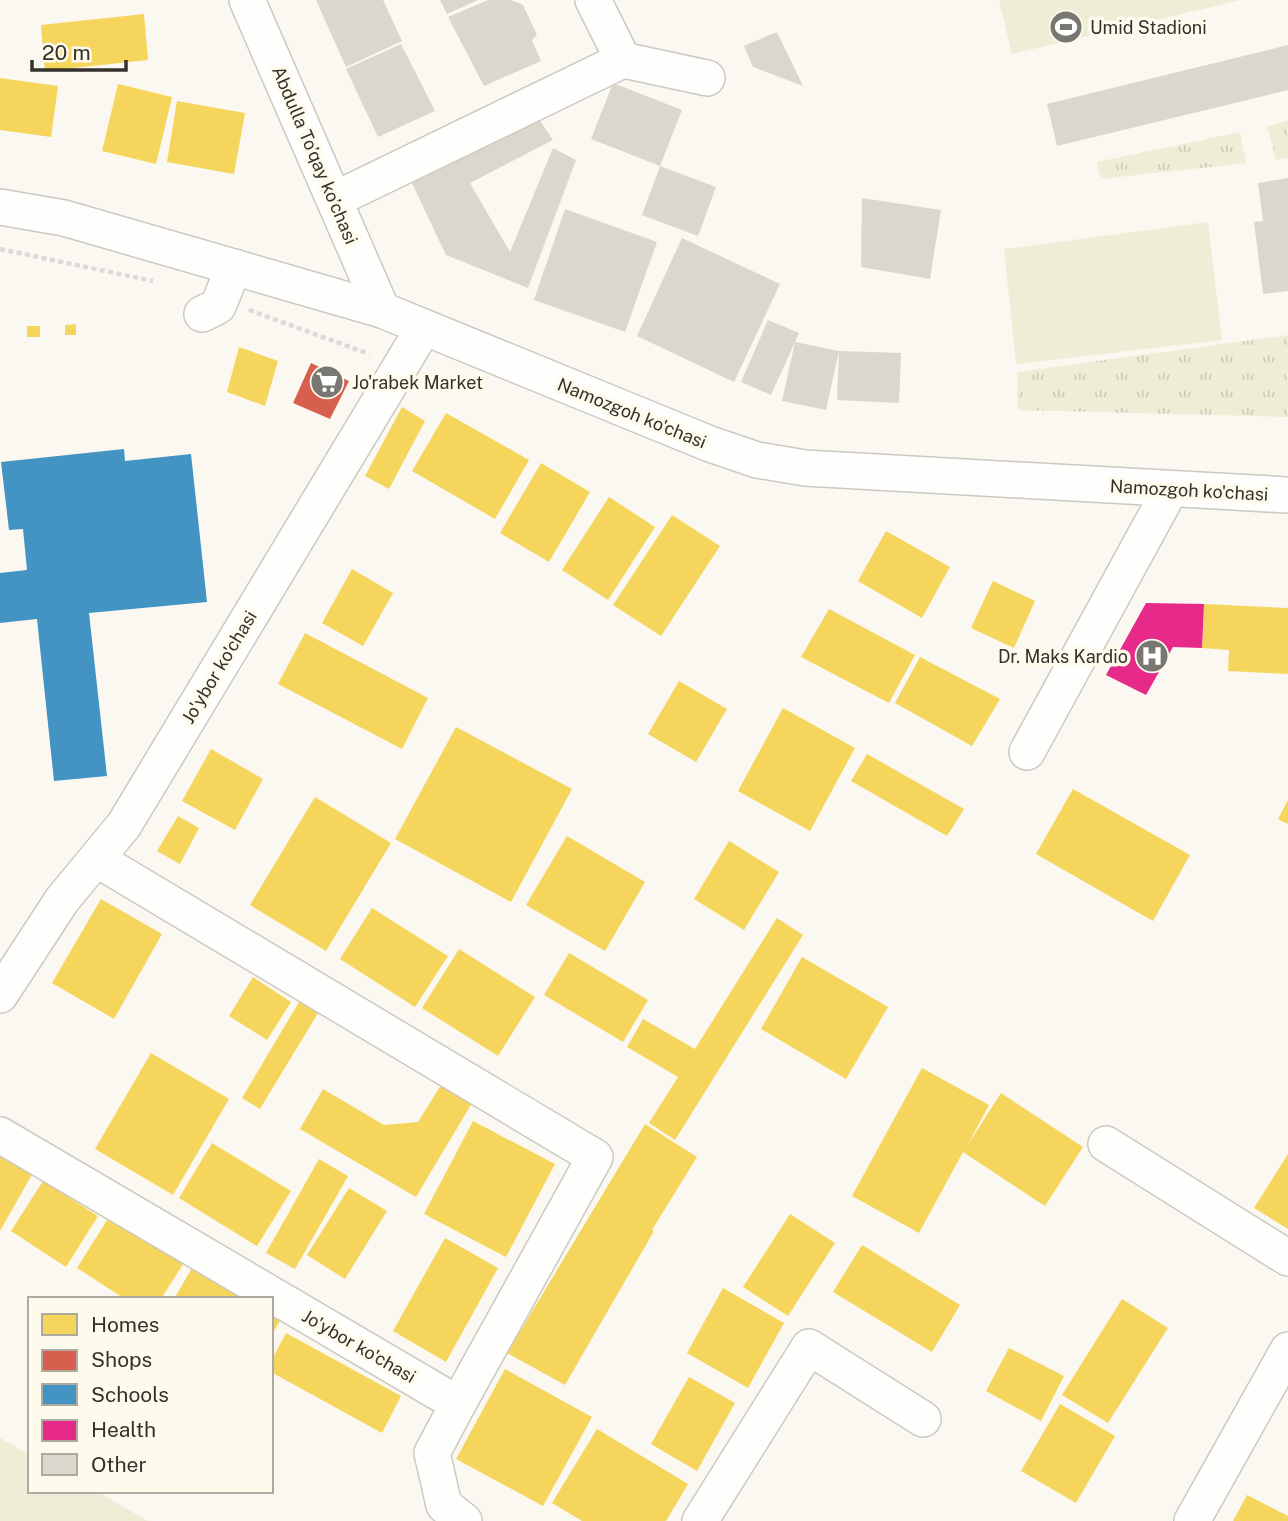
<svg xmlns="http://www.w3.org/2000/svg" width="1288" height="1521" viewBox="0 0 1288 1521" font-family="'Public Sans',sans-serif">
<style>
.grass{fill:url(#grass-tufts)}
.garden{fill:#eeeed6}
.homes{fill:#f6d55c}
.shops{fill:#d6604d}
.schools{fill:#4393c3}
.health{fill:#e7298a}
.building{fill:#dbd7cc}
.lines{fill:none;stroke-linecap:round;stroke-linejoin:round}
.minor-casing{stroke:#cbc9c2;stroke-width:38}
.path{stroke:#dbdad8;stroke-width:4.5;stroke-dasharray:5 3.5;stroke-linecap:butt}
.minor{stroke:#fefefd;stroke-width:35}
.labels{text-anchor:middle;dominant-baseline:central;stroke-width:7;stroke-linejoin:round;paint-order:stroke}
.poi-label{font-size:18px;fill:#34322c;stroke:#fefaec;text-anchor:start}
.street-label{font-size:18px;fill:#34322c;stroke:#fefaec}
</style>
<defs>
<pattern id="grass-tufts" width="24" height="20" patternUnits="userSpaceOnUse" patternTransform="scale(1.75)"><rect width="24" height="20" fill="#eeeed6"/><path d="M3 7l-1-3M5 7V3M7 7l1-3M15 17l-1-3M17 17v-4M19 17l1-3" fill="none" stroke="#cdcdb8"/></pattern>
</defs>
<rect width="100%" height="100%" fill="#faf8f0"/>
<g class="grass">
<polygon points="1288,121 1288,158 1276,160 1267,126"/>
<polygon points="1240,132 1246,163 1101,179 1097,162"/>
<polygon points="1288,335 1288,417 1018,410 1017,372"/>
</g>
<g class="garden">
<polygon points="999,0 1241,0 1012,54"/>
<polygon points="1208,222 1222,340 1016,364 1004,249"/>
<polygon points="0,1438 30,1455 30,1491 96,1491 148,1521 0,1521"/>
</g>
<g class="homes">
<polygon points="144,14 148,60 45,71 41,25"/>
<polygon points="0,78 58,86 51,137 0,130"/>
<polygon points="118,84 172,97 156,164 102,151"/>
<polygon points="177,101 245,113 234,174 167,162"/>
<polygon points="76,324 76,335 65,335 65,325"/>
<rect x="27" y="326" width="13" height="11"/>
<polygon points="239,347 278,361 265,406 227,392"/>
<polygon points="402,407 425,421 389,489 365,476"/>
<polygon points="446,413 529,460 495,519 412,471"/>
<polygon points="541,463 590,492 549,562 500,533"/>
<polygon points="609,497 655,527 608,600 562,570"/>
<polygon points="672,515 720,546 661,636 613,605"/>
<polygon points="886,531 950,567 922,618 858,581"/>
<polygon points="352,569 393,593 363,646 322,623"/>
<polygon points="993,581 1035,601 1014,648 971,628"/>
<polygon points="1204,604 1288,608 1288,674 1228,671 1229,650 1202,648"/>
<polygon points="829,609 915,655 889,703 801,657"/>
<polygon points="305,633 428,698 402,749 278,684"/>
<polygon points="920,657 1000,699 972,746 895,703"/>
<polygon points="679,681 727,709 696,762 648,734"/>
<polygon points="783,708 855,748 810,831 738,791"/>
<polygon points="456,727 572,789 511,902 395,839"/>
<polygon points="211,749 263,779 235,830 182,801"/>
<polygon points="867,754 964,809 947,836 851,781"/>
<polygon points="1073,789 1190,855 1153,921 1036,854"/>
<polygon points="315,797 391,843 326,951 250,905"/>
<polygon points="1288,800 1288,824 1278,819"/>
<polygon points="178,816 199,828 180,864 157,851"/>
<polygon points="567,836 645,882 605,951 526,905"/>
<polygon points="729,841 779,872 744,930 694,899"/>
<polygon points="101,899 162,934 114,1019 52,983"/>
<polygon points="372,908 448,956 415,1007 340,959"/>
<polygon points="777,918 803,935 675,1140 649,1123 678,1077 627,1047 643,1019 695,1049"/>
<polygon points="459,949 535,997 498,1056 422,1008"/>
<polygon points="569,953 648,1000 623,1042 544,995"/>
<polygon points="802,957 888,1007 846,1079 761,1029"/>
<polygon points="253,977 291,1002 267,1040 229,1016"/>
<polygon points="299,1002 318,1013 260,1109 242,1098"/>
<polygon points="151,1053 229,1099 173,1195 95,1149"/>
<polygon points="922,1068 989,1105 967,1146 1001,1093 1083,1147 1045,1206 963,1152 919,1233 852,1196"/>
<polygon points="441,1085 472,1103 416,1197 300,1129 323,1089 384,1125 418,1122"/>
<polygon points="473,1121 555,1164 506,1257 424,1214"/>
<polygon points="645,1124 697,1157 652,1230 654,1231 565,1385 507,1353"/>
<polygon points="212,1143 291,1191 257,1246 179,1198"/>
<polygon points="0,1151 34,1171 0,1231"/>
<polygon points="1288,1154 1288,1229 1254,1208"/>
<polygon points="319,1159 348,1176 295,1269 266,1253"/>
<polygon points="43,1181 98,1216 66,1267 11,1231"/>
<polygon points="349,1188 387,1211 345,1279 307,1255"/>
<polygon points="790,1214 835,1243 788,1316 743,1287"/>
<polygon points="109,1217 183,1264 161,1299 125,1299 77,1268"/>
<polygon points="445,1238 498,1268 446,1362 393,1331"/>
<polygon points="862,1245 960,1305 932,1352 833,1292"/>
<polygon points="192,1268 245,1299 174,1299"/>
<polygon points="723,1288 784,1323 748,1388 687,1353"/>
<polygon points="1122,1299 1168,1328 1108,1423 1062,1395"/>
<polygon points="271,1314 281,1319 271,1336"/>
<polygon points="286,1333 401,1396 382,1433 271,1372 271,1361"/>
<polygon points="1009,1348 1064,1376 1041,1421 986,1391"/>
<polygon points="505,1369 592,1417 543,1506 456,1459"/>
<polygon points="689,1377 735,1403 697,1471 651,1444"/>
<polygon points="1060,1404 1115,1436 1076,1503 1021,1471"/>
<polygon points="597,1429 688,1484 666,1521 582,1521 552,1503"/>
<polygon points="1247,1495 1288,1516 1288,1521 1233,1521"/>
</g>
<polygon class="shops" points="311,363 349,381 330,419 293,403"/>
<polygon class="schools" points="124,449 125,461 191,454 207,602 89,613 107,776 54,781 37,619 0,623 0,573 27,570 23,529 9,530 1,462"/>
<polygon class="health" points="1146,603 1204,604 1202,648 1173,647 1146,695 1106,675"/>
<g class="building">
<polygon points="316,0 383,0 402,41 346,67"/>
<polygon points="440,0 478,0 447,14"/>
<polygon points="488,0 511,0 523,5 537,35 532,40 541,61 484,86 448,17"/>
<polygon points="777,32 803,86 753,67 744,46"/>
<polygon points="401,44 435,111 378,137 346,69"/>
<polygon points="1288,45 1288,90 1057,146 1047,104"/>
<polygon points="613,83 682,110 660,166 716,187 698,236 642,215 660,166 591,139"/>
<polygon points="537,116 553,140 470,183 510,252 553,148 576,160 528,288 446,255 411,181"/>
<polygon points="1288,178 1288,291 1263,294 1254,222 1263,221 1258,183"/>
<polygon points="862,198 941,210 930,279 861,267"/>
<polygon points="565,209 657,242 625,332 534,300"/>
<polygon points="682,238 780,284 734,382 637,336"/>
<polygon points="768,320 799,333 771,395 741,382"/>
<polygon points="795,342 839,351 826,410 782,401"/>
<polygon points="839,351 901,353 899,403 837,400"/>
</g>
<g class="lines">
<defs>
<g id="minor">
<polyline points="247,0 382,310"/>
<polyline points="593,0 623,60 707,78"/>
<polyline points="336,199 623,60"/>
<polyline points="0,207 64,218 382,310 710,444 757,460 805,468 1288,495"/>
<polyline points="202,314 218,306 234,267"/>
<polyline points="1027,752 1170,490"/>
<polyline points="98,860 595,1157 458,1404"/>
<polyline points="0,995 62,900 124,825 423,329"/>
<polyline points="0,1135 458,1404 432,1453 444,1505 464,1521"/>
<polyline points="1106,1144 1288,1258"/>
<polyline points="700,1521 809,1347 923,1419"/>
<polyline points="1192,1521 1288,1350"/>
</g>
</defs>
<use href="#minor" class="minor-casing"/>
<g class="path">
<polyline points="0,249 153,281"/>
<polyline points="249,310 369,354"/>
</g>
<use href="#minor" class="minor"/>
</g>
<defs>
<symbol id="stadium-disc" viewBox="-11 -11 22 22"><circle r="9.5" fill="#797771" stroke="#fefaec"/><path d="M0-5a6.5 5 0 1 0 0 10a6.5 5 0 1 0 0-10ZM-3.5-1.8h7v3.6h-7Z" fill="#fff"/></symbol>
<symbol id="supermarket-disc" viewBox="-11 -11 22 22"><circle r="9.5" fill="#797771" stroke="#fefaec"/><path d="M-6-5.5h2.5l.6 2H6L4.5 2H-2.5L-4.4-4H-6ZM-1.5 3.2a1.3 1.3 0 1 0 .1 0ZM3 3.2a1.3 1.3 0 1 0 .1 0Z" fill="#fff"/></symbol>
<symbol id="hospital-disc" viewBox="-11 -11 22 22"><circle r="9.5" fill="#797771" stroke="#fefaec"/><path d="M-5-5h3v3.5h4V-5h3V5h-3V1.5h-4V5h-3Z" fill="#fff"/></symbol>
</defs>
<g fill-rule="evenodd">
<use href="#stadium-disc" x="1047" y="8" width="38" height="38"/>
<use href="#supermarket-disc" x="308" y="363" width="38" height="38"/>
<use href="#hospital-disc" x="1133" y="637" width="38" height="38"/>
</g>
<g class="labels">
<g class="poi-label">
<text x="1090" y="27">Umid Stadioni</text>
<text x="352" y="382">Jo'rabek Market</text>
<text x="1128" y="656" text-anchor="end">Dr. Maks Kardio</text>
</g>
<g class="street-label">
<text transform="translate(315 155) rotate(67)">Abdulla To’qay ko’chasi</text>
<text transform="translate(632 413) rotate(22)">Namozgoh ko'chasi</text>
<text transform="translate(1189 490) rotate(3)">Namozgoh ko'chasi</text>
<text transform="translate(219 667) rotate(-59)">Jo'ybor ko'chasi</text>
<text transform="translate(359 1346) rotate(30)">Jo'ybor ko'chasi</text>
</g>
</g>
<rect x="28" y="1297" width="245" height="196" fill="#fefaec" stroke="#adaa9f" stroke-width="2"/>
<rect x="42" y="1314" width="35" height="21" fill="#f6d55c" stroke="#adaa9f" stroke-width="2"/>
<text x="91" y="1332" font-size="21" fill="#34322c">Homes</text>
<rect x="42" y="1350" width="35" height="21" fill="#d6604d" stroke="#adaa9f" stroke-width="2"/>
<text x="91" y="1367" font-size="21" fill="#34322c">Shops</text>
<rect x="42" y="1384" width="35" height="21" fill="#4393c3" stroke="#adaa9f" stroke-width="2"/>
<text x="91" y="1402" font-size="21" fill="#34322c">Schools</text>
<rect x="42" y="1420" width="35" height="21" fill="#e7298a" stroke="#adaa9f" stroke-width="2"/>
<text x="91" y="1437" font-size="21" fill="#34322c">Health</text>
<rect x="42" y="1454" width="35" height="21" fill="#dbd7cc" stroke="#adaa9f" stroke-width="2"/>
<text x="91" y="1472" font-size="21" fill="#34322c">Other</text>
<path d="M32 60v10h94v-10" fill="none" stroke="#34322c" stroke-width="3.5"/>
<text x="42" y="60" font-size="21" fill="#34322c" stroke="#fefaec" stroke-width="5" paint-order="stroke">20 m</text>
</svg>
